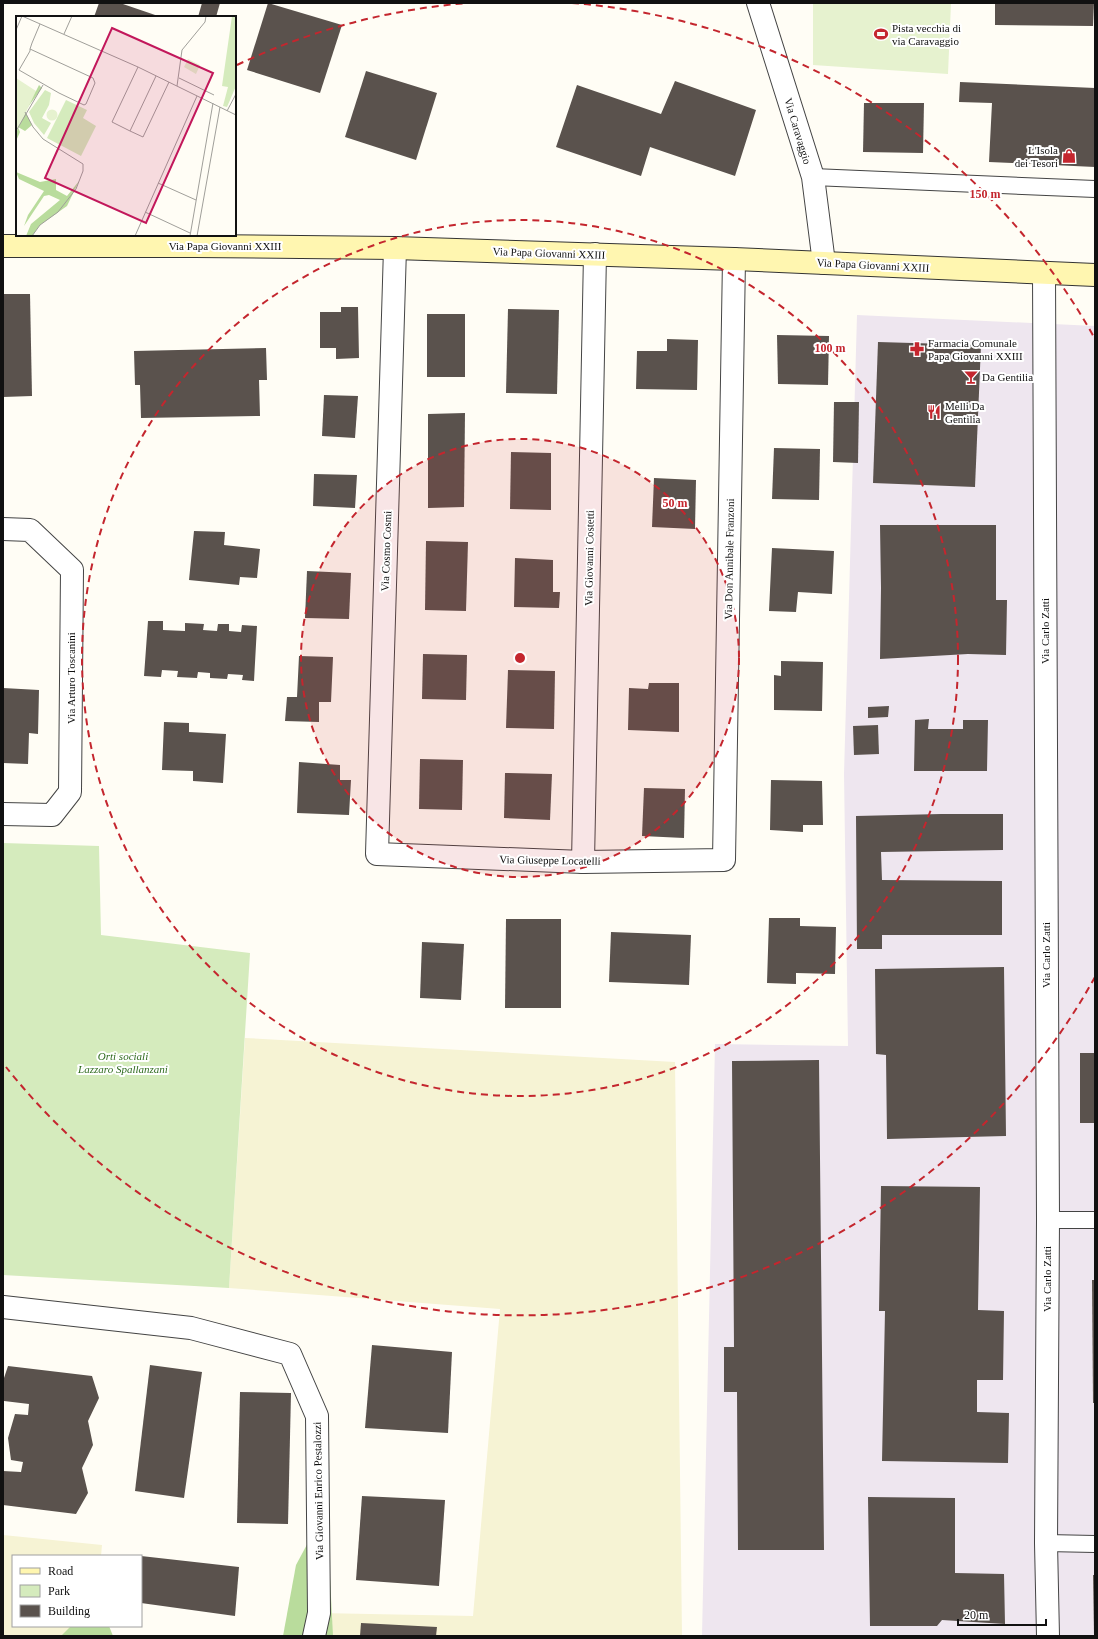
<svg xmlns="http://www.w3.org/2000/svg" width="1098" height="1639" viewBox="0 0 1098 1639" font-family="'Times New Roman',serif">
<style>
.industrial{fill:#eee6ef}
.farmland{fill:#f6f3d4}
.green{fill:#d5ebbd}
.forest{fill:#b9dc9c}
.pitch{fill:#e6f2cf}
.building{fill:#5a524d}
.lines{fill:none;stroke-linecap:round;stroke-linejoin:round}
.lane-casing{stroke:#444;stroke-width:18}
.street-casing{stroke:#444;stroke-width:24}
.secondary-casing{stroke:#333;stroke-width:24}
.lane{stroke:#fff;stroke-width:16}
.street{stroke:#fff;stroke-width:22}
.secondary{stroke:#fff6b0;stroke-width:22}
.ring{fill:none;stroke:#c4262e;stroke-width:2;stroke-dasharray:7 5}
.labels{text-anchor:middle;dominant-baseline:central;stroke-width:4;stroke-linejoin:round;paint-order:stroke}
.poi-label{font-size:11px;fill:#111;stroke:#fff;text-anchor:start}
.street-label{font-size:11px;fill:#111;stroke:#fff}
.park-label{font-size:11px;font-style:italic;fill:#2f6b1f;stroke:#fff}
.inset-road{fill:none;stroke:#a09f9a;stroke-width:1}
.view{fill:#c2185b;fill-opacity:0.15;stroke:#c2185b;stroke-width:2}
.inset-edge{fill:none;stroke:#111;stroke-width:2}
.centre{fill:#c4262e;stroke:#fff;stroke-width:2}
.ring-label{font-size:12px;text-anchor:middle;font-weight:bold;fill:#c4262e;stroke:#fff;stroke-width:4;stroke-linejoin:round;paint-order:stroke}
</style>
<rect width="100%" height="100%" fill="#fffdf5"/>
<polygon class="industrial" points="857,315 1095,326 1095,1636 702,1636 715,1044 848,1046 844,774"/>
<g class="farmland">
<polygon points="245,1038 675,1062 682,1636 314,1636 319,1613 473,1616 500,1309 229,1288"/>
<polygon points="3,1535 102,1545 101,1556 13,1556 13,1626 95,1626 94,1636 3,1636"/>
</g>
<polygon class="green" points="3,843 99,846 101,935 250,953 229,1288 3,1275"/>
<g class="forest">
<polygon points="318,1524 329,1558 333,1636 283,1636 296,1565"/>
<polygon points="71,1626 109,1626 113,1636 61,1636"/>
</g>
<polygon class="pitch" points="813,3 951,3 948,74 813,65"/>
<g class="building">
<polygon points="99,3 120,3 161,17 94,17"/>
<polygon points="202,3 220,3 216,17 198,17"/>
<polygon points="268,3 342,25 320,93 247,70"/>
<polygon points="995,3 1094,3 1093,26 995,25"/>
<polygon points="366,71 437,93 416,160 345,137"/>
<polygon points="675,81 756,110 735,176 650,147 641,176 556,147 577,85 661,114"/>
<polygon points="960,82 1095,88 1095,167 989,162 992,103 959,102"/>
<polygon points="864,103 924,103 923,153 863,152"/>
<polygon points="3,294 30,294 32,396 3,397"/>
<polygon points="341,307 358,307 359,358 336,359 336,348 320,348 320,312 341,312"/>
<polygon points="508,309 559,310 557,394 506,393"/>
<rect x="427" y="314" width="38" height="63"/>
<polygon points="777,335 829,336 828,385 778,384"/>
<polygon points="667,339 698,340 697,390 636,389 637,351 667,351"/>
<polygon points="878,342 981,345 975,487 873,483"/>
<polygon points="266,348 267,380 259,380 260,416 141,418 140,385 135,385 134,351"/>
<polygon points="324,395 358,396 355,438 322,436"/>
<polygon points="834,402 859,402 858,463 833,462"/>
<polygon points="465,413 464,507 428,508 428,414"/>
<polygon points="774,448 820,449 819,500 772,499"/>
<polygon points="511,452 551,453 551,510 510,509"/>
<polygon points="314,474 357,475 355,508 313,506"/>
<polygon points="654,478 696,480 695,529 652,527"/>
<polygon points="880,525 996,525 996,600 1007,600 1006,655 968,654 880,659 881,588"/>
<polygon points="194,531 225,532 224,545 260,549 257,578 240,577 239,585 189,580"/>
<polygon points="426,541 468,542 466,611 425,610"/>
<polygon points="772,548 834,551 832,594 798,592 796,612 769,611"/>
<polygon points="515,558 553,560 553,592 560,592 559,608 514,607"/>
<polygon points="307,571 351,573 349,619 305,618"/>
<polygon points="148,621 163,621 163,630 185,631 185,623 204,624 203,630 217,631 218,624 229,624 229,631 241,632 242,625 257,626 254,681 242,680 243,675 228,674 227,679 210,678 210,673 198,672 197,678 177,677 178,671 162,670 161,677 144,676"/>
<polygon points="423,654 467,655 466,700 422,699"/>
<polygon points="299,656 333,657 331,702 319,702 319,722 285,721 287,697 297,697"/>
<polygon points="781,661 823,662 822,711 774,710 774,675 781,676"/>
<polygon points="508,670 555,671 554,729 506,728"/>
<polygon points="649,683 679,683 679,732 628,730 629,688 648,689"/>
<polygon points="3,688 39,690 38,734 29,733 28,764 3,763"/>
<polygon points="889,706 888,717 868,718 868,707"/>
<polygon points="929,719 928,729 963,729 963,720 988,720 987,771 914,771 915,720"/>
<polygon points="164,722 189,723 189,732 226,734 223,783 193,781 193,771 162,770"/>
<polygon points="878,725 879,754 854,755 853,726"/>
<polygon points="420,759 463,760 462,810 419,809"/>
<polygon points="299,762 340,765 340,780 351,780 349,815 297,813"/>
<polygon points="505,773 552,774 550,820 504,818"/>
<polygon points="771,780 822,781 823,825 803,825 803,832 770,830"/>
<polygon points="644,788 685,789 684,838 642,836"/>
<polygon points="941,814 1003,814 1003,850 881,852 882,880 1002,881 1002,935 882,935 882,949 857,949 856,816"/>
<polygon points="769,918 800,918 800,926 836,927 835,974 796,973 796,984 767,983"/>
<polygon points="506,919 561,919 561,1008 505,1008"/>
<polygon points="611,932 691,935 689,985 609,982"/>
<polygon points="422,942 464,944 461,1000 420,998"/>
<polygon points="1004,967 1006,1136 887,1139 886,1055 876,1054 875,969"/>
<rect x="1080" y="1053" width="15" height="70"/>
<polygon points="819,1060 824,1550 738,1550 737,1394 737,1392 724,1392 724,1347 734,1347 732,1061"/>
<polygon points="881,1186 980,1187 978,1310 1004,1311 1003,1380 977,1380 977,1412 1009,1413 1008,1463 882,1461 885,1311 879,1311"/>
<polygon points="1092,1280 1095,1280 1095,1403 1093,1403"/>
<polygon points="372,1345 452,1352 448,1433 365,1428"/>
<polygon points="150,1365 202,1372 184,1498 135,1491"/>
<polygon points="8,1366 92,1376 99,1398 88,1421 93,1445 82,1468 88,1493 76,1514 3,1505 3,1471 21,1472 23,1462 11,1460 8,1438 15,1414 28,1415 29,1404 4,1401 3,1381"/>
<polygon points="240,1392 291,1393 288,1524 237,1523"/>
<polygon points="362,1496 445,1500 439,1586 356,1580"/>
<polygon points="868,1497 955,1498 955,1573 1004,1574 1005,1624 942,1620 937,1626 870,1626"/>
<polygon points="141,1556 239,1567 235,1616 141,1603"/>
<polygon points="1093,1575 1095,1575 1095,1635 1094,1635"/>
<polygon points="361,1623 437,1627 436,1636 360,1636"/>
</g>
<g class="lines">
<defs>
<g id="lane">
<polyline points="813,177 1095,189"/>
<polyline points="1048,1220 1095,1220"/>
<polyline points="1046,1543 1095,1544"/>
</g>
<g id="street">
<polyline points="758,3 813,177 824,263"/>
<polyline points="395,248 377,854 583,862 724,860 734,259"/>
<polyline points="1044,273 1048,1220 1046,1543 1048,1636"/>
<polyline points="3,529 30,530 72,570 70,792 52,815 3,814"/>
<polyline points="583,862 595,254"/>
<polyline points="3,1307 191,1328 290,1354 317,1416 319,1613 314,1636"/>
</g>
<polyline id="secondary" points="3,246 195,246 395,248 734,259 1095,275"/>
</defs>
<use href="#lane" class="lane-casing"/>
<use href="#street" class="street-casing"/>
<use href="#secondary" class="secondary-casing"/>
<use href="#lane" class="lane"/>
<use href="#street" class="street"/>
<use href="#secondary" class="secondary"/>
</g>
<circle cx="520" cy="658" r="219" fill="#c4262e" fill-opacity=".12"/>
<g class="ring">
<circle cx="520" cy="658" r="219"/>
<circle cx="520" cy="658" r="438"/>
<path d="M1095 977A657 657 0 0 1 6 1067M237 65A657 657 0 0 1 468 3M572 3A657 657 0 0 1 1095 339"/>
</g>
<defs>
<symbol id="stadium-bare" viewBox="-9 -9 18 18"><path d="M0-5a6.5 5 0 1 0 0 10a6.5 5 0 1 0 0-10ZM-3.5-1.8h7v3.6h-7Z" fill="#c4262e" stroke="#fff" stroke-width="2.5" paint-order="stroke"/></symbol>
<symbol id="shop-bare" viewBox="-9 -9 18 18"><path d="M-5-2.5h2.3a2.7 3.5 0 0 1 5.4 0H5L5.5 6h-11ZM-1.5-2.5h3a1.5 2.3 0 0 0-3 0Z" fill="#c4262e" stroke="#fff" stroke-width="2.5" paint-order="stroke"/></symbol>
<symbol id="pharmacy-bare" viewBox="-9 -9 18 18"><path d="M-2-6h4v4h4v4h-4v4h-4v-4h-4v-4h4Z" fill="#c4262e" stroke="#fff" stroke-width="2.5" paint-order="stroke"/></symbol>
<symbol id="bar-bare" viewBox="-9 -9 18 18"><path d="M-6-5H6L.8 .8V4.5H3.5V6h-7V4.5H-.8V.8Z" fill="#c4262e" stroke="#fff" stroke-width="2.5" paint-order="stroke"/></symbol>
<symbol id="restaurant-bare" viewBox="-9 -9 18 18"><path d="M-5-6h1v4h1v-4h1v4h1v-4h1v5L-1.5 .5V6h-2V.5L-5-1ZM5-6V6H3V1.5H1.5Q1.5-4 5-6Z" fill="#c4262e" stroke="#fff" stroke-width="2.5" paint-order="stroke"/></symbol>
</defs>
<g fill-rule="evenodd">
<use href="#stadium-bare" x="871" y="24" width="20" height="20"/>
<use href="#shop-bare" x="1059" y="146" width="20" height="20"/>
<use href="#pharmacy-bare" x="907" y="339" width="20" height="20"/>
<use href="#bar-bare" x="961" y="367" width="20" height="20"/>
<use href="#restaurant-bare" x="924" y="402" width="20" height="20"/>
</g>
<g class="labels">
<g class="poi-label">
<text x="892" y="28">Pista vecchia di<tspan x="892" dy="13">via Caravaggio</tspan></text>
<text x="1058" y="150" text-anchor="end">L'Isola<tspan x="1058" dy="13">dei Tesori</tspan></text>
<text x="928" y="343">Farmacia Comunale<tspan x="928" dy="13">Papa Giovanni XXIII</tspan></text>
<text x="982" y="377">Da Gentilia</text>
<text x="945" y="406">Melli Da<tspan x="945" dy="13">Gentilia</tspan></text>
</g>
<g class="street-label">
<text transform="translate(798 131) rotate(73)">Via Caravaggio</text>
<text x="225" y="246">Via Papa Giovanni XXIII</text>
<text transform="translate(549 253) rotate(2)">Via Papa Giovanni XXIII</text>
<text transform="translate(873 265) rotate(3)">Via Papa Giovanni XXIII</text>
<text transform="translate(386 551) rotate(-88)">Via Cosmo Cosmi</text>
<text transform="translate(589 558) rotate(-89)">Via Giovanni Costetti</text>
<text transform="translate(729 559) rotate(-89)">Via Don Annibale Franzoni</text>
<text transform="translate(1045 631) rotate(-90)">Via Carlo Zatti</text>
<text transform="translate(71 678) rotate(-90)">Via Arturo Toscanini</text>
<text transform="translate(550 860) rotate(1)">Via Giuseppe Locatelli</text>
<text transform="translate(1046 955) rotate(-90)">Via Carlo Zatti</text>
<text transform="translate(1047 1279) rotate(-90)">Via Carlo Zatti</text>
<text transform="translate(318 1491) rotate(-91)">Via Giovanni Enrico Pestalozzi</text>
</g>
<g class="park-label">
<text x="123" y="1056">Orti sociali<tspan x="123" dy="13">Lazzaro Spallanzani</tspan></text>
</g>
</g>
<g transform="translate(16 16)">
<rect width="220" height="220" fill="#fffdf5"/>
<path d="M216 0H220V70L211 91 207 90 212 71 206 70ZM29 74 35 77 33 89 26 102 35 107 28 119 18 107 13 96ZM50 84 71 94 67 102 80 110 65 140 31 122Z" fill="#d5ebbd"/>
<path d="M23 69 26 72 9 95 16 109 9 115 2 111 4 116 0 125V84L20 75ZM0 156 24 166 40 163V174L51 180 63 165 51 190 24 209 16 220H10L15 208 44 184 33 179 28 180 8 210 12 199 28 175 3 163Z" fill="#b9dc9c"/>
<path d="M172 43 184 49 180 58 168 51ZM0 62 20 75 0 117ZM30.5 99a5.5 5.5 0 1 1 11 0a5.5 5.5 0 1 1-11 0Z" fill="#e6f2cf"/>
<path class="inset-road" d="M6 0 122 51 220 99M0 14 6 0M48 18 56 0M14 33 77 62 79 67 70 88 68 89 43 77 3 54 14 35V33L16 27 24 8M122 51 96 106 114 115 127 121 153 66M163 62 198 79M161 70 166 34 189 6 190 0M211 95 220 78M9 96 17 111 27 123 67 148V155L60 173 42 196 24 209 16 220M0 115 27 69M114 115 140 60M142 167 180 184M129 196 174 217M119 220 181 80M174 220 197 87M181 220 204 91"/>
<path class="view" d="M96 12 197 57 130 207 29 162Z"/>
<rect width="220" height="220" class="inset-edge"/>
</g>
<circle cx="520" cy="658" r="6" class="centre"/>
<g class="ring-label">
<text x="985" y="198">150 m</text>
<text x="830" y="352">100 m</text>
<text x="675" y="507">50 m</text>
</g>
<rect width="1098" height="1639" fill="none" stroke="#111111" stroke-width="8"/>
<rect x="12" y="1555" width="130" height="72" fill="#ffffff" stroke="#a0a0a0"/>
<rect x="20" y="1568" width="20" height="6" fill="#fff6b0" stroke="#a0a0a0"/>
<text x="48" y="1575" font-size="12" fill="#111111">Road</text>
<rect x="20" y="1585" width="20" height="12" fill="#d5ebbd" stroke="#a0a0a0"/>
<text x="48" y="1595" font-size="12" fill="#111111">Park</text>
<rect x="20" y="1605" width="20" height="12" fill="#5a524d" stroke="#a0a0a0"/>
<text x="48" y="1615" font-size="12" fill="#111111">Building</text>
<path d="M958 1619v6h88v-6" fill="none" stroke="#111111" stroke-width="2"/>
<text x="964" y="1619" font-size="12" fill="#111111" stroke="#ffffff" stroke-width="3" paint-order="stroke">20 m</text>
</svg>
